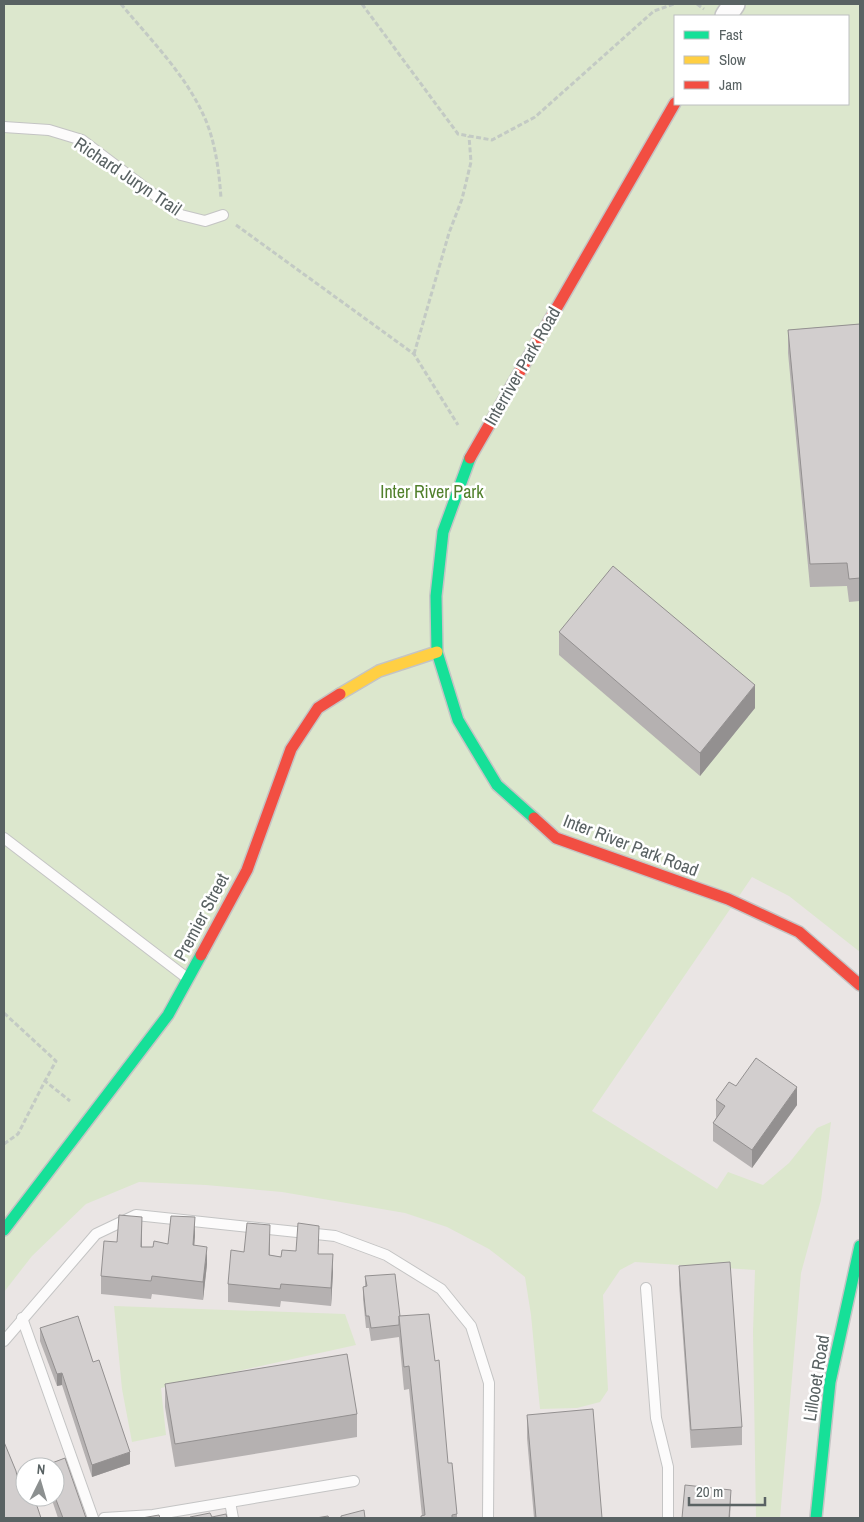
<svg xmlns="http://www.w3.org/2000/svg" width="864" height="1522" viewBox="0 0 864 1522" font-family="'Archivo Narrow',sans-serif">
<style>
.green{fill:#dce7cd;fill-rule:evenodd}
.lines{fill:none;stroke-linecap:round;stroke-linejoin:round}
.lane-casing{stroke:#c4c4c4;stroke-width:12}
.street-casing{stroke:#c4c4c4;stroke-width:24}
.fast-casing{stroke:#c4c4c4;stroke-width:14}
.slow-casing{stroke:#c4c4c4;stroke-width:14}
.jam-casing{stroke:#c4c4c4;stroke-width:14}
.path{stroke:#c3cac4;stroke-width:3;stroke-dasharray:5 2.5;stroke-linecap:butt}
.lane{stroke:#fcfbfb;stroke-width:10}
.street{stroke:#fcfbfb;stroke-width:21}
.fast{stroke:#16e098;stroke-width:11}
.slow{stroke:#ffcf43;stroke-width:11}
.jam{stroke:#f24e42;stroke-width:11}
.wall{fill:#b5b1b1}
.shaded-wall{fill:#939090}
.building{fill:#d2cece;stroke:#939090}
.labels{text-anchor:middle;dominant-baseline:central;stroke-width:5;stroke-linejoin:round;paint-order:stroke}
.street-label{font-size:18px;fill:#596263;stroke:#fff}
.park-label{font-size:18px;fill:#51802c;stroke:#fff}
</style>
<rect width="100%" height="100%" fill="#eae5e4"/>
<g class="green">
<path d="M4 4H860V952L789 896 752 877 592 1111 717 1189 728 1172 763 1185 789 1163 817 1128 831 1122 821 1200 801 1273 780 1518H756L753 1332 755 1270 635 1262 620 1270 603 1295 608 1390 600 1402 577 1408 540 1409 531 1315 525 1277 489 1249 447 1227 405 1213 282 1192 206 1185 139 1182 86 1204 32 1256 4 1292ZM675 16H848V104H675Z"/>
<polygon points="114,1306 345,1314 356,1345 161,1388 166,1435 132,1442 122,1389"/>
</g>
<g class="lines">
<defs>
<g id="lane">
<polyline points="4,127 49,130 82,140 181,215 205,221 223,215"/>
<polyline points="4,838 187,978"/>
<polyline points="646,1288 656,1418 668,1467 668,1518"/>
<polyline points="22,1318 93,1518"/>
<polyline points="4,1341 96,1234 136,1215 335,1236 386,1255 441,1289 471,1326 489,1383 488,1518"/>
<polyline points="230,1502 233,1518"/>
<polyline points="104,1518 153,1515 354,1481"/>
</g>
<polyline id="street" points="726,16 734,4"/>
<g id="fast">
<polyline points="470,458 443,532 436,596 437,652 458,720 497,785 534,818"/>
<polyline points="4,1230 168,1015 201,955"/>
<polyline points="816,1518 830,1382 860,1246"/>
</g>
<polyline id="slow" points="340,694 379,671 437,652"/>
<g id="jam">
<polyline points="470,458 675,103"/>
<polyline points="534,818 556,838 728,899 799,932 860,985"/>
<polyline points="201,955 247,870 291,749 318,708 340,694"/>
</g>
</defs>
<use href="#lane" class="lane-casing"/>
<use href="#street" class="street-casing"/>
<use href="#fast" class="fast-casing"/>
<use href="#slow" class="slow-casing"/>
<use href="#jam" class="jam-casing"/>
<g class="path">
<path d="M121 4C149 38 183 72 202 112 215 138 219 170 221 198"/>
<polyline points="362,4 458,134 492,140 535,117 654,11 674,4"/>
<polyline points="697,4 704,9"/>
<polyline points="236,225 414,354 458,425"/>
<polyline points="414,354 449,233 462,199 471,162 469,136"/>
<polyline points="4,1013 56,1061 45,1081"/>
<polyline points="4,1144 18,1134 45,1081 70,1101"/>
</g>
<use href="#lane" class="lane"/>
<use href="#street" class="street"/>
<use href="#fast" class="fast"/>
<use href="#slow" class="slow"/>
<use href="#jam" class="jam"/>
</g>
<g class="wall">
<polygon points="860,324 860,601 849,602 847,586 810,587 788,353 788,330"/>
<polygon points="559,632 755,708 700,776 559,655"/>
<polygon points="736,1086 797,1105 752,1168 713,1141 713,1123 716,1118 716,1100"/>
<polygon points="142,1235 142,1247 153,1247 168,1244 195,1235 194,1245 207,1264 203,1300 152,1294 151,1299 101,1294 101,1276 117,1242"/>
<polygon points="270,1243 269,1255 281,1257 319,1244 318,1254 333,1272 331,1306 281,1301 280,1307 228,1302 228,1284 244,1252"/>
<polygon points="679,1266 742,1427 742,1445 691,1448 679,1284"/>
<polygon points="365,1276 400,1316 448,1463 457,1514 457,1518 421,1518 422,1516 409,1389 404,1390 399,1337 371,1341 369,1328 366,1328 363,1299 363,1287 365,1287"/>
<polygon points="40,1328 93,1362 130,1464 92,1477 62,1385 57,1386 40,1341"/>
<polygon points="165,1384 357,1414 357,1437 175,1467 165,1407"/>
<polygon points="527,1415 602,1518 534,1518 527,1438"/>
<polygon points="65,1458 86,1518 58,1518 51,1497 55,1497 55,1467 44,1467 44,1466"/>
</g>
<g class="shaded-wall">
<polygon points="755,685 755,708 700,776 700,753"/>
<polygon points="797,1087 797,1105 752,1168 752,1150"/>
<polygon points="142,1217 142,1235 141,1265 141,1247"/>
<polygon points="195,1217 195,1235 193,1263 193,1245"/>
<polygon points="270,1225 270,1243 269,1273 269,1255"/>
<polygon points="207,1247 207,1264 203,1300 203,1282"/>
<polygon points="333,1254 333,1272 331,1306 331,1288"/>
<polygon points="62,1373 62,1385 57,1386 57,1374"/>
<polygon points="130,1452 130,1464 92,1477 92,1465"/>
<polygon points="731,1490 730,1518 729,1518"/>
</g>
<g class="building">
<polygon points="860,324 860,578 849,579 847,563 810,564 788,330"/>
<polygon points="613,566 755,685 700,753 559,632"/>
<polygon points="756,1058 797,1087 752,1150 713,1123 725,1106 716,1100 729,1082 736,1086"/>
<polygon points="119,1215 142,1217 141,1247 153,1247 154,1241 168,1244 171,1216 195,1217 193,1245 207,1247 203,1282 152,1276 151,1281 101,1276 104,1241 117,1242"/>
<polygon points="247,1223 270,1225 269,1255 281,1257 282,1250 296,1251 298,1223 319,1226 318,1254 333,1254 331,1288 281,1284 280,1289 228,1284 231,1250 244,1252"/>
<polygon points="730,1262 742,1427 691,1430 679,1266"/>
<polygon points="395,1274 400,1316 399,1316 399,1325 371,1328 369,1316 366,1316 363,1287 367,1286 365,1276"/>
<polygon points="429,1314 435,1361 439,1360 448,1463 452,1463 457,1514 452,1515 452,1518 421,1518 421,1516 425,1515 409,1366 404,1367 399,1316"/>
<polygon points="78,1316 93,1362 99,1360 130,1452 92,1465 62,1373 57,1374 40,1328"/>
<polygon points="347,1354 357,1414 175,1444 165,1384"/>
<polygon points="593,1409 602,1518 536,1518 527,1415"/>
<polygon points="4,1442 16,1471 21,1496 25,1495 25,1497 34,1497 41,1518 4,1518"/>
<polygon points="65,1458 86,1518 63,1518 55,1497 55,1467 44,1467 44,1466"/>
<polygon points="685,1485 731,1490 729,1518 682,1518"/>
<polygon points="364,1510 365,1518 341,1518 341,1516"/>
<polygon points="210,1513 212,1517 226,1514 227,1518 189,1518 190,1517"/>
<polygon points="159,1515 160,1518 142,1518"/>
<polygon points="328,1516 329,1518 316,1518"/>
</g>
<g class="labels">
<g class="street-label">
<text transform="translate(128 176) rotate(34)">Richard Juryn Trail</text>
<text transform="translate(522 366) rotate(-60)">Interriver Park Road</text>
<text transform="translate(631 845) rotate(21)">Inter River Park Road</text>
<text transform="translate(201 917) rotate(-62)">Premier Street</text>
<text transform="translate(816 1378) rotate(-81)">Lillooet Road</text>
</g>
<g class="park-label">
<text x="432" y="491">Inter River Park</text>
</g>
</g>
<rect width="864" height="1522" fill="none" stroke="#596263" stroke-width="10"/>
<rect x="674" y="15" width="175" height="90" fill="#ffffff" stroke="#bdc0c1"/>
<rect x="684" y="31" width="25" height="8" fill="#16e098" stroke="#bdc0c1"/>
<text x="719" y="40" font-size="15" fill="#596263">Fast</text>
<rect x="684" y="56" width="25" height="8" fill="#ffcf43" stroke="#bdc0c1"/>
<text x="719" y="65" font-size="15" fill="#596263">Slow</text>
<rect x="684" y="81" width="25" height="8" fill="#f24e42" stroke="#bdc0c1"/>
<text x="719" y="90" font-size="15" fill="#596263">Jam</text>
<g transform="translate(40 1482) rotate(5)"><circle r="24" fill="#ffffff" stroke="#bdc0c1"/>
<path d="M0-4L9 19L0 12L-9 19Z" fill="#8c9090"/>
<text y="-8" font-size="14" font-weight="bold" text-anchor="middle" fill="#596263">N</text>
</g>
<path d="M689 1497v8h76v-8" fill="none" stroke="#596263" stroke-width="2.5"/>
<text x="696" y="1497" font-size="15" fill="#596263" stroke="#ffffff" stroke-width="4" paint-order="stroke">20 m</text>
</svg>
